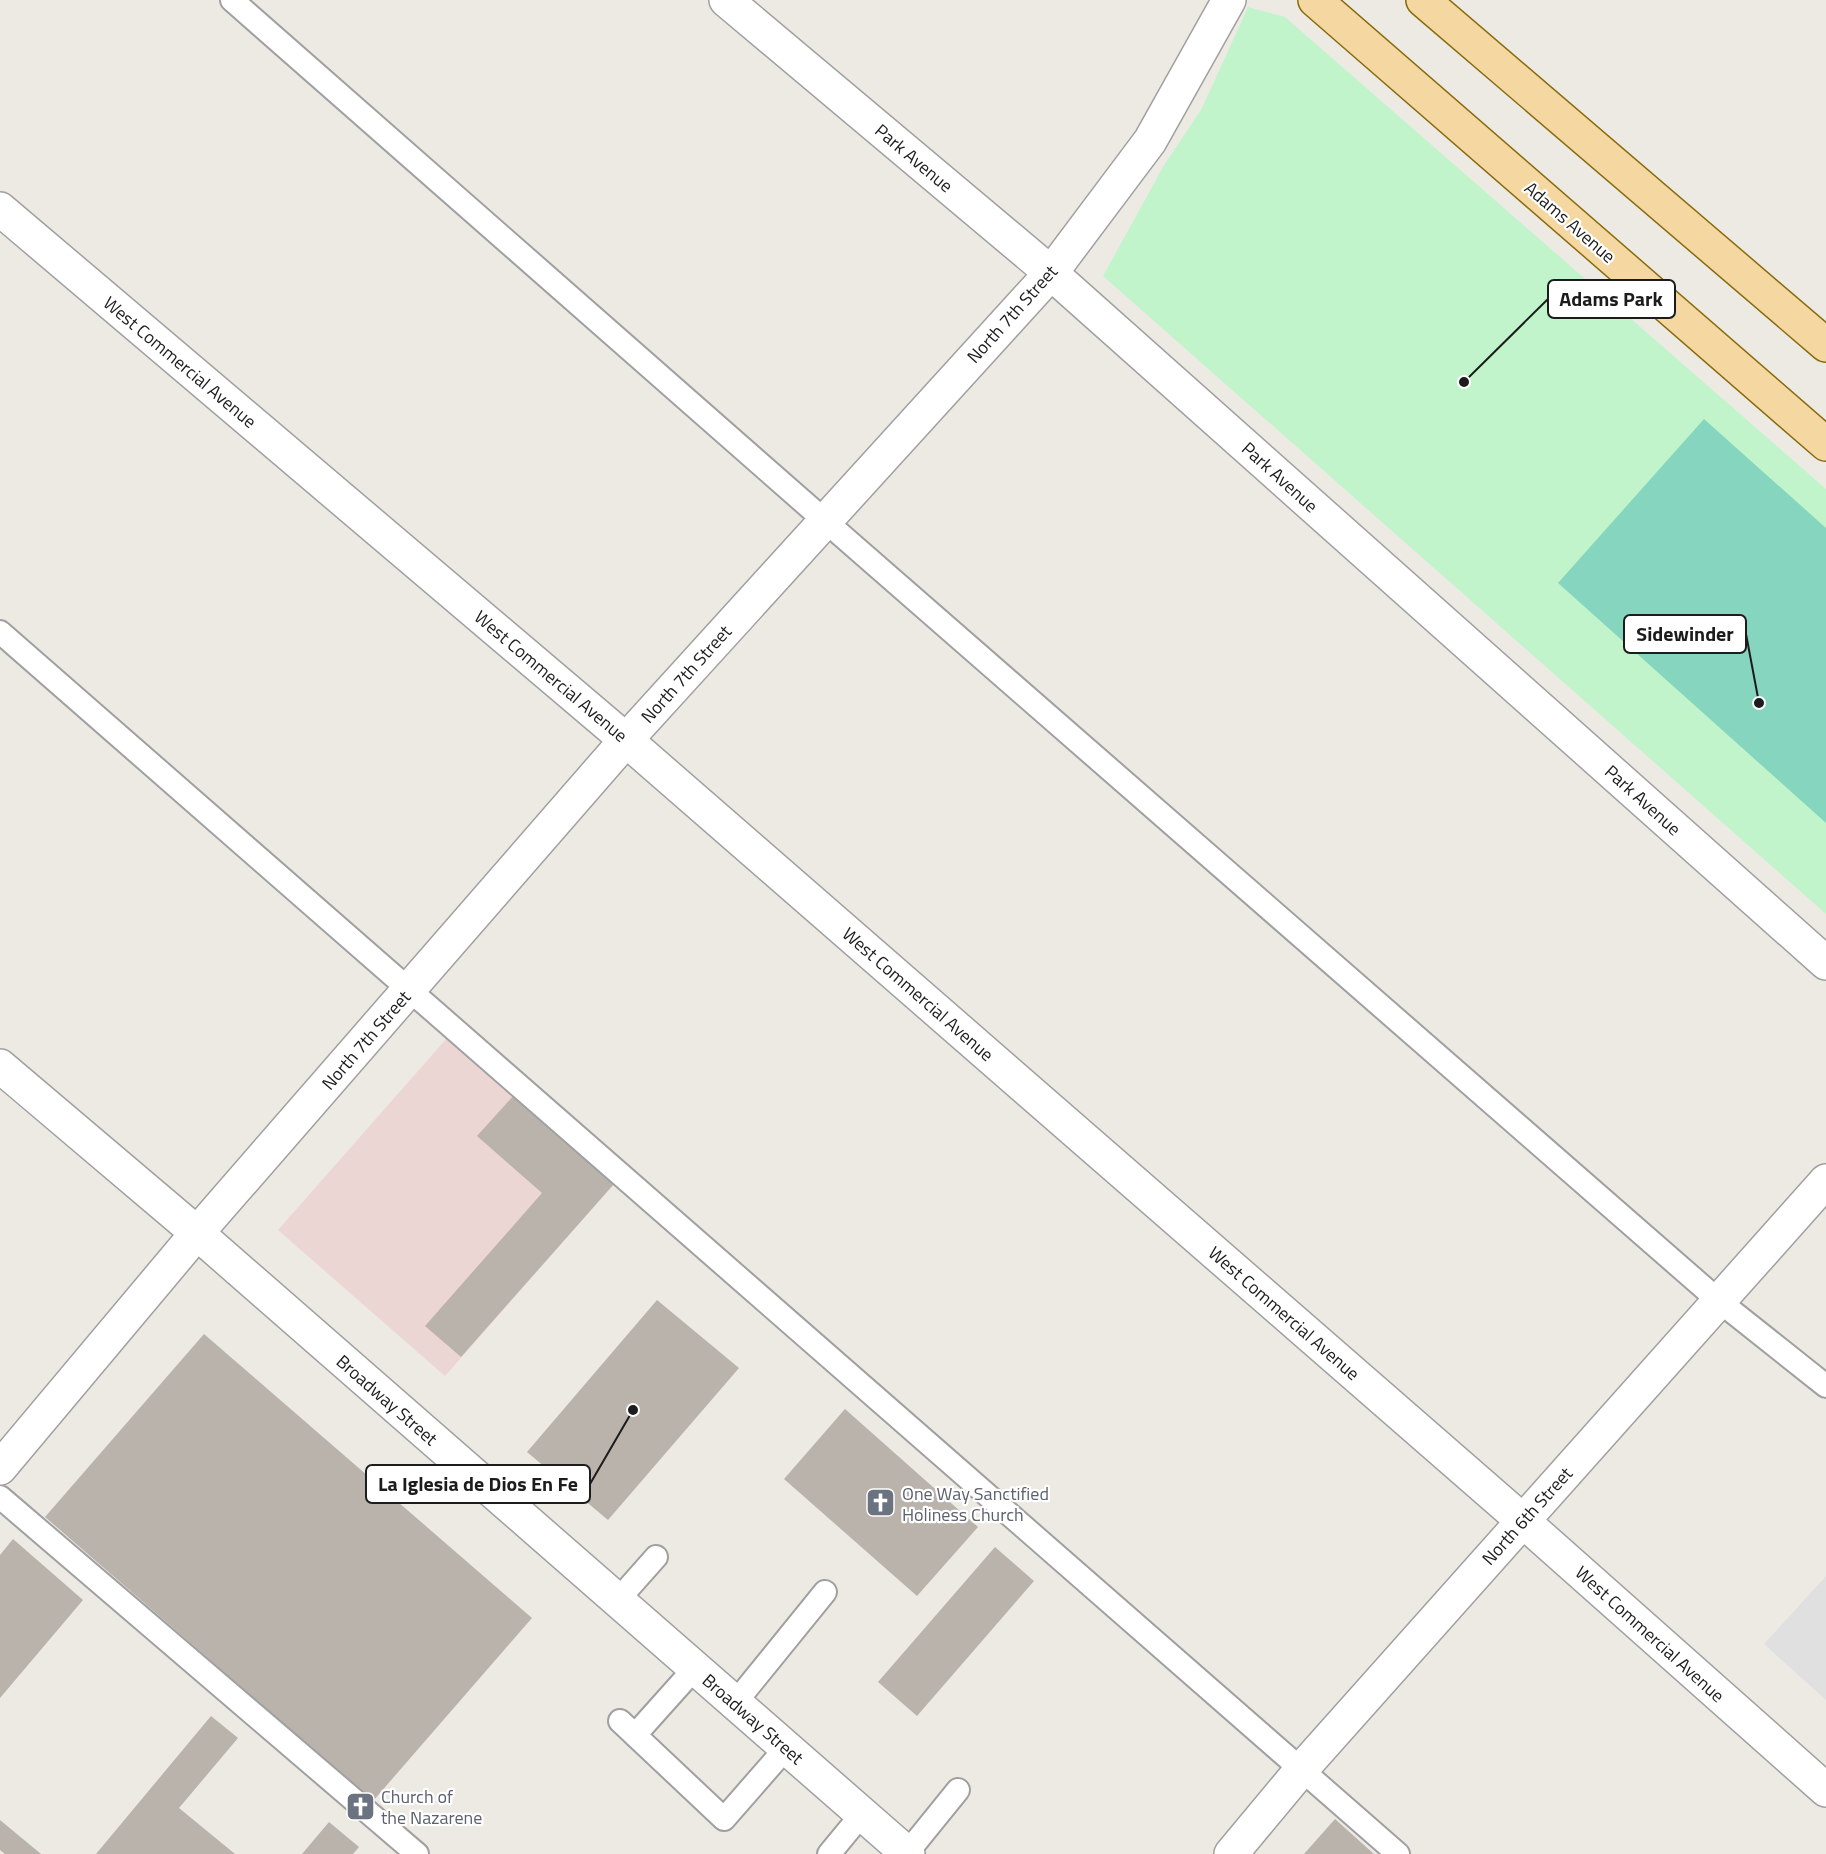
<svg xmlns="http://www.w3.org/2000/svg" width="1826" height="1854" viewBox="0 0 1826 1854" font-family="'Titillium Web',sans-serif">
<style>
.commercial{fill:#ecd6d3}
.park{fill:#c2f4cb}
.pitch{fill:#86d6bf}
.parking{fill:#e0e0e0}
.building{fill:#b9b3ac}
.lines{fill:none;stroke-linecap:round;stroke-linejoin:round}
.lane-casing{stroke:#a0a0a0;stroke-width:26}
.street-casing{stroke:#a0a0a0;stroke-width:36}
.primary-casing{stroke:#886b0c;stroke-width:36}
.lane{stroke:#fff;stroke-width:22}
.street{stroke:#fff;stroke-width:33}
.primary{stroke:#f4d7a1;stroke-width:33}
.labels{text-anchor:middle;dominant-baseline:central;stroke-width:4.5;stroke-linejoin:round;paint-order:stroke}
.street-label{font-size:18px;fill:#1c1c1c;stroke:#fff}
.worship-label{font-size:18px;fill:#5b616d;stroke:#fff;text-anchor:start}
.leader{fill:none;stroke:#1c1c1c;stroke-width:2}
.callout-dot{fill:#1c1c1c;stroke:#fff;stroke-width:2}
.callout{fill:#fff;stroke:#1c1c1c;stroke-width:2}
.callout-label{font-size:20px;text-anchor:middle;font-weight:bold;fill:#1c1c1c}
</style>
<rect width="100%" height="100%" fill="#edeae3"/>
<polygon class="commercial" points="447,1038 614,1184 445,1376 278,1230"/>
<polygon class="park" points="1248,7 1285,17 1826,489 1826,914 1103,276 1163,167 1202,108"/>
<polygon class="pitch" points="1704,419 1826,528 1826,823 1558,583"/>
<polygon class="parking" points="1826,1576 1826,1700 1764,1644"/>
<g class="building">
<polygon points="514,1095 614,1184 461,1357 425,1326 542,1193 477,1136"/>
<polygon points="657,1300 739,1368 608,1520 527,1452"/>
<polygon points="204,1334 532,1618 373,1801 45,1517"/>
<polygon points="845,1409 978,1527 917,1596 784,1479"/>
<polygon points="13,1539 83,1600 0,1698 0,1555"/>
<polygon points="995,1547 1034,1581 917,1716 878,1682"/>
<polygon points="211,1716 238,1738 179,1808 235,1854 96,1854"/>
<polygon points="1335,1819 1374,1854 1304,1854"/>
<polygon points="0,1820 41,1854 5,1854 0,1850"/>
<polygon points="329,1822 359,1847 353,1854 302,1854"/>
</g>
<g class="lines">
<defs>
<g id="lane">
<polyline points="232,0 824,520 1719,1301 1826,1386"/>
<polyline points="0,632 1398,1854"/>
<polyline points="0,1497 417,1854"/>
<polyline points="617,1601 656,1557"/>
<polyline points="735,1703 825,1592"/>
<polyline points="620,1721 724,1819 786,1748"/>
<polyline points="635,1735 695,1668"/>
<polyline points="907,1853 958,1790"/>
<polyline points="829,1854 862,1814"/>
</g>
<g id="street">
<polyline points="726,0 1051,273 1826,963"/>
<polyline points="0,209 626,740 1523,1521 1826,1790"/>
<polyline points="0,1066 197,1233 908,1854"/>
<polyline points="0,1468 197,1233 626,740 1051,273 1150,141 1229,0"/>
<polyline points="1231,1854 1301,1770 1826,1181"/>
</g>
<g id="primary">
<polyline points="1315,0 1826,444"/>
<polyline points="1423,0 1826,345"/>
</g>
</defs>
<use href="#lane" class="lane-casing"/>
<use href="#street" class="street-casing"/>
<use href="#primary" class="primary-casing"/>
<use href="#lane" class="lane"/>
<use href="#street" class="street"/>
<use href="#primary" class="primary"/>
</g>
<defs>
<symbol id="church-square" viewBox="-11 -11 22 22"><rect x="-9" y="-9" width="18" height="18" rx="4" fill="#6b7280" stroke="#fff"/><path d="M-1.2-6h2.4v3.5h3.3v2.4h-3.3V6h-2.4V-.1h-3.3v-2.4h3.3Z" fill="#fff"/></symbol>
</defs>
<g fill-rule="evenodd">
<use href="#church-square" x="864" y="1486" width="33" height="33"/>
<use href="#church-square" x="344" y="1790" width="33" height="33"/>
</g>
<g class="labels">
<g class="street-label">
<text transform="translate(914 158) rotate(40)">Park Avenue</text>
<text transform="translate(1570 222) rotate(41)">Adams Avenue</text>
<text transform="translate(1012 314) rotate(-48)">North 7th Street</text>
<text transform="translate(180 362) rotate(40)">West Commercial Avenue</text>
<text transform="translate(1280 477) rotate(42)">Park Avenue</text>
<text transform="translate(686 674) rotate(-48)">North 7th Street</text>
<text transform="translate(551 676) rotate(40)">West Commercial Avenue</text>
<text transform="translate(1643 800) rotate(42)">Park Avenue</text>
<text transform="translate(918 994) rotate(41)">West Commercial Avenue</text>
<text transform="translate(366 1040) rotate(-49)">North 7th Street</text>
<text transform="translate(1284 1313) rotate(41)">West Commercial Avenue</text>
<text transform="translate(387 1400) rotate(41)">Broadway Street</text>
<text transform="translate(1527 1516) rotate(-48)">North 6th Street</text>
<text transform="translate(1650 1634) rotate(42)">West Commercial Avenue</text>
<text transform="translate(753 1719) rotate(41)">Broadway Street</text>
</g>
<g class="worship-label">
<text x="902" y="1493">One Way Sanctified<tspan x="902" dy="21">Holiness Church</tspan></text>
<text x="381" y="1796">Church of<tspan x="381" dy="21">the Nazarene</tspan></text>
</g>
</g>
<path class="leader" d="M1464 382L1548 299M1759 703L1746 634M633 1410L590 1484"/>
<g class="callout-dot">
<circle cx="1464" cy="382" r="6"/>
<circle cx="1759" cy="703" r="6"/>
<circle cx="633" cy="1410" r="6"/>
</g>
<g class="callout">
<rect x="1548" y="280" width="127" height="38" rx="6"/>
<rect x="1624" y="615" width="122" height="38" rx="6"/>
<rect x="366" y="1465" width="224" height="38" rx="6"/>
</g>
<g class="callout-label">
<text x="1611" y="306">Adams Park</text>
<text x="1685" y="641">Sidewinder</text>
<text x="478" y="1491">La Iglesia de Dios En Fe</text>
</g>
</svg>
